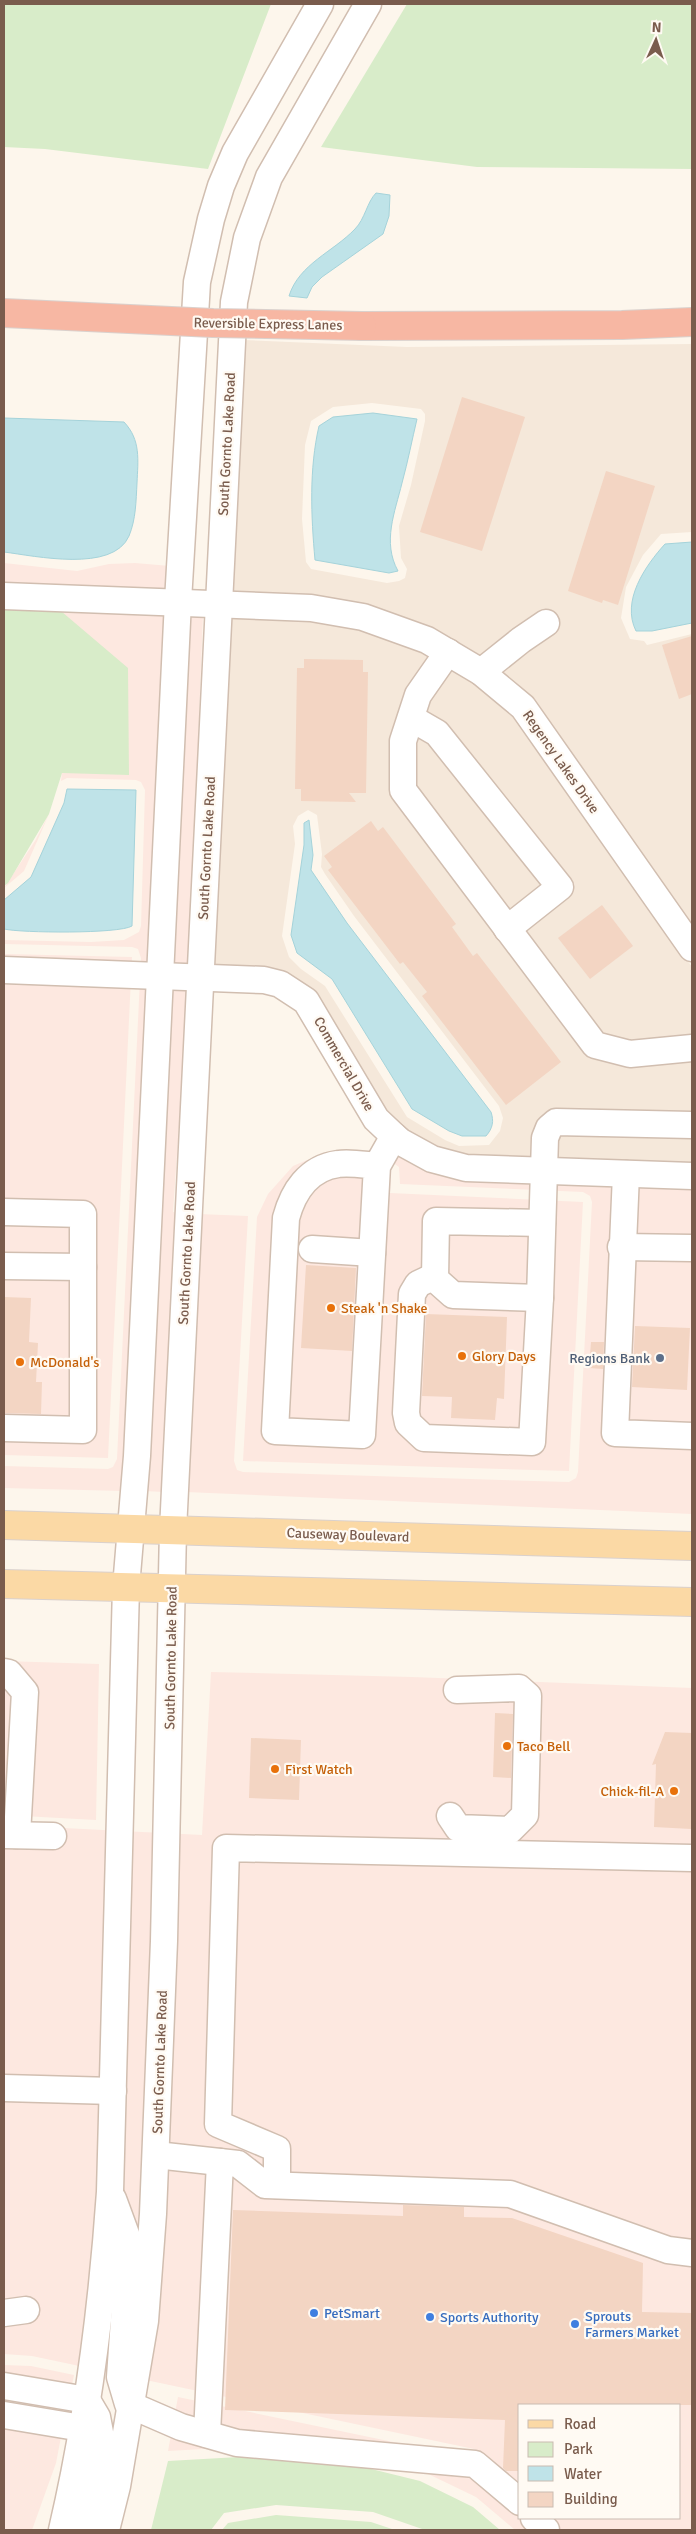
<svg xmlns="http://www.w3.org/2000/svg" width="696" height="2534" viewBox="0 0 696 2534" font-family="Signika,sans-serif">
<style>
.residential{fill:#f5e8da;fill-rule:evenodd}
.commercial{fill:#fde8e0}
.green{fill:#d8ecc9}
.water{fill:#bfe3e8;stroke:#a5d3da}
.building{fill:#f3d5c3}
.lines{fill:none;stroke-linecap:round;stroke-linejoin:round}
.minor-casing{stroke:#d1beb0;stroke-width:29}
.major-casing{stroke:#dad1cd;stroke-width:30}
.highway-casing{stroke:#dad1cd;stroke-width:30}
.minor{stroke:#fff;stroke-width:26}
.major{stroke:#fbd9a5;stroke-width:28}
.highway{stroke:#f7b7a3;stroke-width:28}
.highway-bridge-casing{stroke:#dad1cd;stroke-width:30;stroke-linecap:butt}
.highway-bridge{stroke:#f7b7a3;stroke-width:28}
.food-dot{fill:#e8710a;stroke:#fffaf3;stroke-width:2}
.service-dot{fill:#5c6f8a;stroke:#fffaf3;stroke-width:2}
.shop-dot{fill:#3f7fe0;stroke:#fffaf3;stroke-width:2}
.labels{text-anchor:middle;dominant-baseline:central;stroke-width:4.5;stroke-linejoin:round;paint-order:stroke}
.street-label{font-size:14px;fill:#7a5c4d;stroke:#fffaf3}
.food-label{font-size:14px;fill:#c56008;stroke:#fffaf3;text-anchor:start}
.service-label{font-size:14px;fill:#4e5e75;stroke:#fffaf3;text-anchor:end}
.shop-label{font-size:14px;fill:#366cbe;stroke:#fffaf3;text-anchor:start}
</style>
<rect width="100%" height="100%" fill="#fdf6ec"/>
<g class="residential">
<path d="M243 340 407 347 692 344V532L661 534 643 555 626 587 621 618 630 639 644 641 647 645 692 634V929L487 662 231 592ZM372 403 421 409 425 414V421L411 485 399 526 401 558 407 569 405 578 399 581 387 583 311 569 306 562 302 519 305 445 311 421 333 407Z"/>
<path d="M230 616 310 620 360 628 423 651 475 682 515 715 692 967V1164L468 1156 435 1147 407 1132 384 1111 323 1007 212 966ZM308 810 317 815 322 854 321 867 325 874 354 916 499 1106 503 1118 500 1131 489 1145 459 1146 445 1140 407 1117 325 986 301 969 289 957 282 936 295 844 293 826 298 816Z"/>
</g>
<g class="commercial">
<polygon points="4,563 77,571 109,564 135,563 170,566 123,1491 4,1488 4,1466 108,1469 113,1467 117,1459 141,958 138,949 132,947 4,944 4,940 91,942 124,940 139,932 141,926 145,790 141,782 136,780 67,778 61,781 62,773 4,606"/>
<polygon points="188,614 203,614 189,980 173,1212 178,1213 164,1492 144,1491"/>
<polygon points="49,814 24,871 4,888 35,841"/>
<polygon points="4,954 132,957 108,1458 4,1455"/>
<polygon points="326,1152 359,1152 391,1172 390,1193 583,1202 569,1471 243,1461 257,1217 268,1194 293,1166"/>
<polygon points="382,1155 692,1188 692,1514 186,1492 199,1214 248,1216 234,1461 237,1470 243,1472 569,1482 576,1478 578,1472 592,1202 590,1196 583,1192 400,1184 399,1167"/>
<polygon points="4,1661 99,1664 96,1820 4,1815"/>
<polygon points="211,1672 412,1677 692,1688 692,2530 559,2530 546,2518 680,2518 680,2405 520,2405 520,2492 474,2449 32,2356 4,2354 4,1825 202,1835"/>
<polygon points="4,2365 31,2366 74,2375 72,2385 4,2374"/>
<polygon points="178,2397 470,2458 520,2506 520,2518 532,2518 545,2530 515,2530 476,2497 422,2471 239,2447 168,2451"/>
<polygon points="4,2427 61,2437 56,2463 32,2530 4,2530"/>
</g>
<g class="green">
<polygon points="4,4 271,4 208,169 45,149 4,147"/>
<polygon points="407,4 692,4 692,169 477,167 321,147"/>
<polygon points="4,606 55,606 128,668 129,775 62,773 49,814 8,883 4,886"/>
<polygon points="239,2457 355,2465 420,2481 473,2507 500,2530 425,2530 373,2512 276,2505 224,2513 211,2530 151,2530 168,2461"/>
<polygon points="276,2515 371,2522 395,2530 222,2530 228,2523"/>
</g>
<g class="water">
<path d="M376 193 390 195 389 216 383 234 322 277 312 287 307 298 289 296C299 264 333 252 355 229 365 219 367 202 376 193Z"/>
<path d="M373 413 417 419C412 440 408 461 402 483 395 512 382 542 398 571L389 573 315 560C311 516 309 469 319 426L333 417Z"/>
<path d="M4 418 124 422C141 440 138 460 137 483 136 501 136 519 129 536 113 573 35 556 4 552Z"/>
<path d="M692 542V623L652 631H636C621 601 645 566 665 544Z"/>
<path d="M67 789 136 790 132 926C119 934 21 933 4 929V900L31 877 64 803Z"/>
<path d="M309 820 313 855 311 870 347 923 491 1112C494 1121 493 1128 486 1136H462L449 1131 412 1109 332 979 297 953 291 935 304 845V823Z"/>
</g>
<g class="building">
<polygon points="462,397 525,417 482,551 420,532"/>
<polygon points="606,471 655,486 618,605 603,600 602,603 568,591"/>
<polygon points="692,636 692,694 679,699 662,645"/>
<polygon points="304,659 363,660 363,672 368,672 366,793 349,793 356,802 301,801 301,789 295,789 297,668 304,668"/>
<polygon points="371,821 378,831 383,827 456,924 452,927 473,956 477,953 561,1062 506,1105 422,996 427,992 403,962 400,964 328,870 332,867 324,856"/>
<polygon points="602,905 633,946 590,979 558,938"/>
<polygon points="306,1265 356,1268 352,1351 301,1348"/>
<polygon points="4,1297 31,1298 29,1342 38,1343 36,1382 42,1382 41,1414 4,1413"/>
<polygon points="426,1314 507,1317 504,1399 497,1398 495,1420 451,1418 452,1397 422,1396"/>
<polygon points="635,1326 690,1328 687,1390 632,1387"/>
<polygon points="591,1342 604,1342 603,1369 589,1368"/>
<polygon points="495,1713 513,1714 511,1778 493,1777"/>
<polygon points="665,1732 692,1733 691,1829 654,1827 656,1764 652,1765"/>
<polygon points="251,1738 301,1740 299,1800 249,1798"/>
<polygon points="403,2205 464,2207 464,2217 512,2218 643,2263 642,2312 692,2313 692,2405 520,2405 520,2471 506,2471 503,2468 505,2420 225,2410 233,2210 403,2216"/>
</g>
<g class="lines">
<defs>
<g id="minor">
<polyline points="4,596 311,608 363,617 427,640 481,672 523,707 692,948"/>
<polyline points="448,652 418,695 403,741 403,790 595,1045 630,1054 692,1048"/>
<polyline points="481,672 521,640 546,623"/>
<polyline points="411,718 437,733 560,887 507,929"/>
<polyline points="4,970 264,980 280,984 306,1001 376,1119 394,1136 401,1142 432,1159 466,1168 692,1176"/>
<path d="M377 1166 362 1435 275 1431 286 1218C293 1192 308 1168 338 1164 350 1162 365 1165 377 1166L394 1136"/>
<polyline points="626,1174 615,1433 692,1436"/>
<polyline points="4,1212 83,1214 83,1430 4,1428"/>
<polyline points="621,1247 692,1248"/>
<polyline points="312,1249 372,1253"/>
<polyline points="4,1266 83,1267"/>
<polyline points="435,1276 418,1284 412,1294 406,1413 408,1423 424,1438 532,1442 540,1298 545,1138 549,1128 556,1122 692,1125"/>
<polyline points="540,1298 453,1295 435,1279 436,1221 542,1223"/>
<polyline points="4,1672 9,1673 25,1692 17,1835"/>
<polyline points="450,1816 458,1828 510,1830 525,1815 528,1696 519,1688 457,1690"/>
<polyline points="4,1835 53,1836"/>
<polyline points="4,2088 113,2091"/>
<polyline points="156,2155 238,2164 265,2185 510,2194 668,2250 692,2253"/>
<polyline points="277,2185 277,2149 218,2124 226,1848 692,1858"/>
<polyline points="113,2199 127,2237 128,2263 120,2377 128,2404 181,2427 237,2443 475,2464 520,2502"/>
<polyline points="4,2313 26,2310"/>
<polyline points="4,2386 87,2400 97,2417 102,2443 84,2530"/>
<polyline points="4,2415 82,2428"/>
<polyline points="207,2434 220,2162"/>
<polyline points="534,2518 546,2530"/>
<path d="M62 2530C88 2419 102 2306 110 2192L126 1587 137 1456 178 601 197 282 211 219 221 186 235 153 320 4"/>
<polyline points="106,2530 117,2486 145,2321 153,2214 164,1941 173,1530 234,302 247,238 269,177 368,4"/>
</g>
<g id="major">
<polyline points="4,1525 692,1546"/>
<polyline points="4,1584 692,1602"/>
</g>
<polyline id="highway" points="362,326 622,325 692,322"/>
</defs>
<use href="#minor" class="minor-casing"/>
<use href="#major" class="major-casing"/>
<use href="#highway" class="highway-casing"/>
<use href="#minor" class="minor"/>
<use href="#major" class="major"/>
<use href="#highway" class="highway"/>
<defs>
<polyline id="highway-bridge" points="4,313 213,323 362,326"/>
</defs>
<use href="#highway-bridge" class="highway-bridge-casing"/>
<use href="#highway-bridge" class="highway-bridge"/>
</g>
<g class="food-dot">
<circle cx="331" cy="1308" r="5"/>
<circle cx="462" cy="1356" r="5"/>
<circle cx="20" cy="1362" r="5"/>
<circle cx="507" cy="1746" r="5"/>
<circle cx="275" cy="1769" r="5"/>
<circle cx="674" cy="1791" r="5"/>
</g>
<circle class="service-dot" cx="660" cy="1358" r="5"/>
<g class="shop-dot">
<circle cx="314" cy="2313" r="5"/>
<circle cx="430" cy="2317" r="5"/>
<circle cx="575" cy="2324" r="5"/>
</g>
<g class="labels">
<g class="street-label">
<text transform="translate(268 324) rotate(1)">Reversible Express Lanes</text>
<text transform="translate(227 444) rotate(-87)">South Gornto Lake Road</text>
<text transform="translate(561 762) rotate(55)">Regency Lakes Drive</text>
<text transform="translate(207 848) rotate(-87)">South Gornto Lake Road</text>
<text transform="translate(344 1064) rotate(60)">Commercial Drive</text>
<text transform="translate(187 1253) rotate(-87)">South Gornto Lake Road</text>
<text transform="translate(348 1535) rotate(2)">Causeway Boulevard</text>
<text transform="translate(171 1658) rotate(-89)">South Gornto Lake Road</text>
<text transform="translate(160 2062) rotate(-88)">South Gornto Lake Road</text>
</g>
<g class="food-label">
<text x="341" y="1308">Steak 'n Shake</text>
<text x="472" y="1356">Glory Days</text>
<text x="30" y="1362">McDonald's</text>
<text x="517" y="1746">Taco Bell</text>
<text x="285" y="1769">First Watch</text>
<text x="664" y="1791" text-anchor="end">Chick-fil-A</text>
</g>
<g class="service-label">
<text x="650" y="1358">Regions Bank</text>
</g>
<g class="shop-label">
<text x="324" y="2313">PetSmart</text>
<text x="585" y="2316">Sprouts<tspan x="585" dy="16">Farmers Market</tspan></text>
<text x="440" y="2317">Sports Authority</text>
</g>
</g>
<rect width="696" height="2534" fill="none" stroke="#7a5c4d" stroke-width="10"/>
<rect x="518" y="2404" width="162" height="115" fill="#fffaf3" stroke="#cabbb1"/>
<rect x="528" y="2420" width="25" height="8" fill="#fbd9a5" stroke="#cabbb1"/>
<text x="564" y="2429" font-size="15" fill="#7a5c4d">Road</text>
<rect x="528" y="2442" width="25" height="15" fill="#d8ecc9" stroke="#cabbb1"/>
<text x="564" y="2454" font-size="15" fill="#7a5c4d">Park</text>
<rect x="528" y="2466" width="25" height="15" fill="#bfe3e8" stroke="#cabbb1"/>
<text x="564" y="2479" font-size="15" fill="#7a5c4d">Water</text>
<rect x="528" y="2492" width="25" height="15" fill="#f3d5c3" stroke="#cabbb1"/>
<text x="564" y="2504" font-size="15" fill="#7a5c4d">Building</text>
<g transform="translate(656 40) rotate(3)" stroke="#fffaf3" stroke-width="4" paint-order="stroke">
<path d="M0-4L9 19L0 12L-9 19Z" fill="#7a5c4d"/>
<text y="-8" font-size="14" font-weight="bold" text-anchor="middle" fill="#7a5c4d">N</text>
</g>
</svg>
